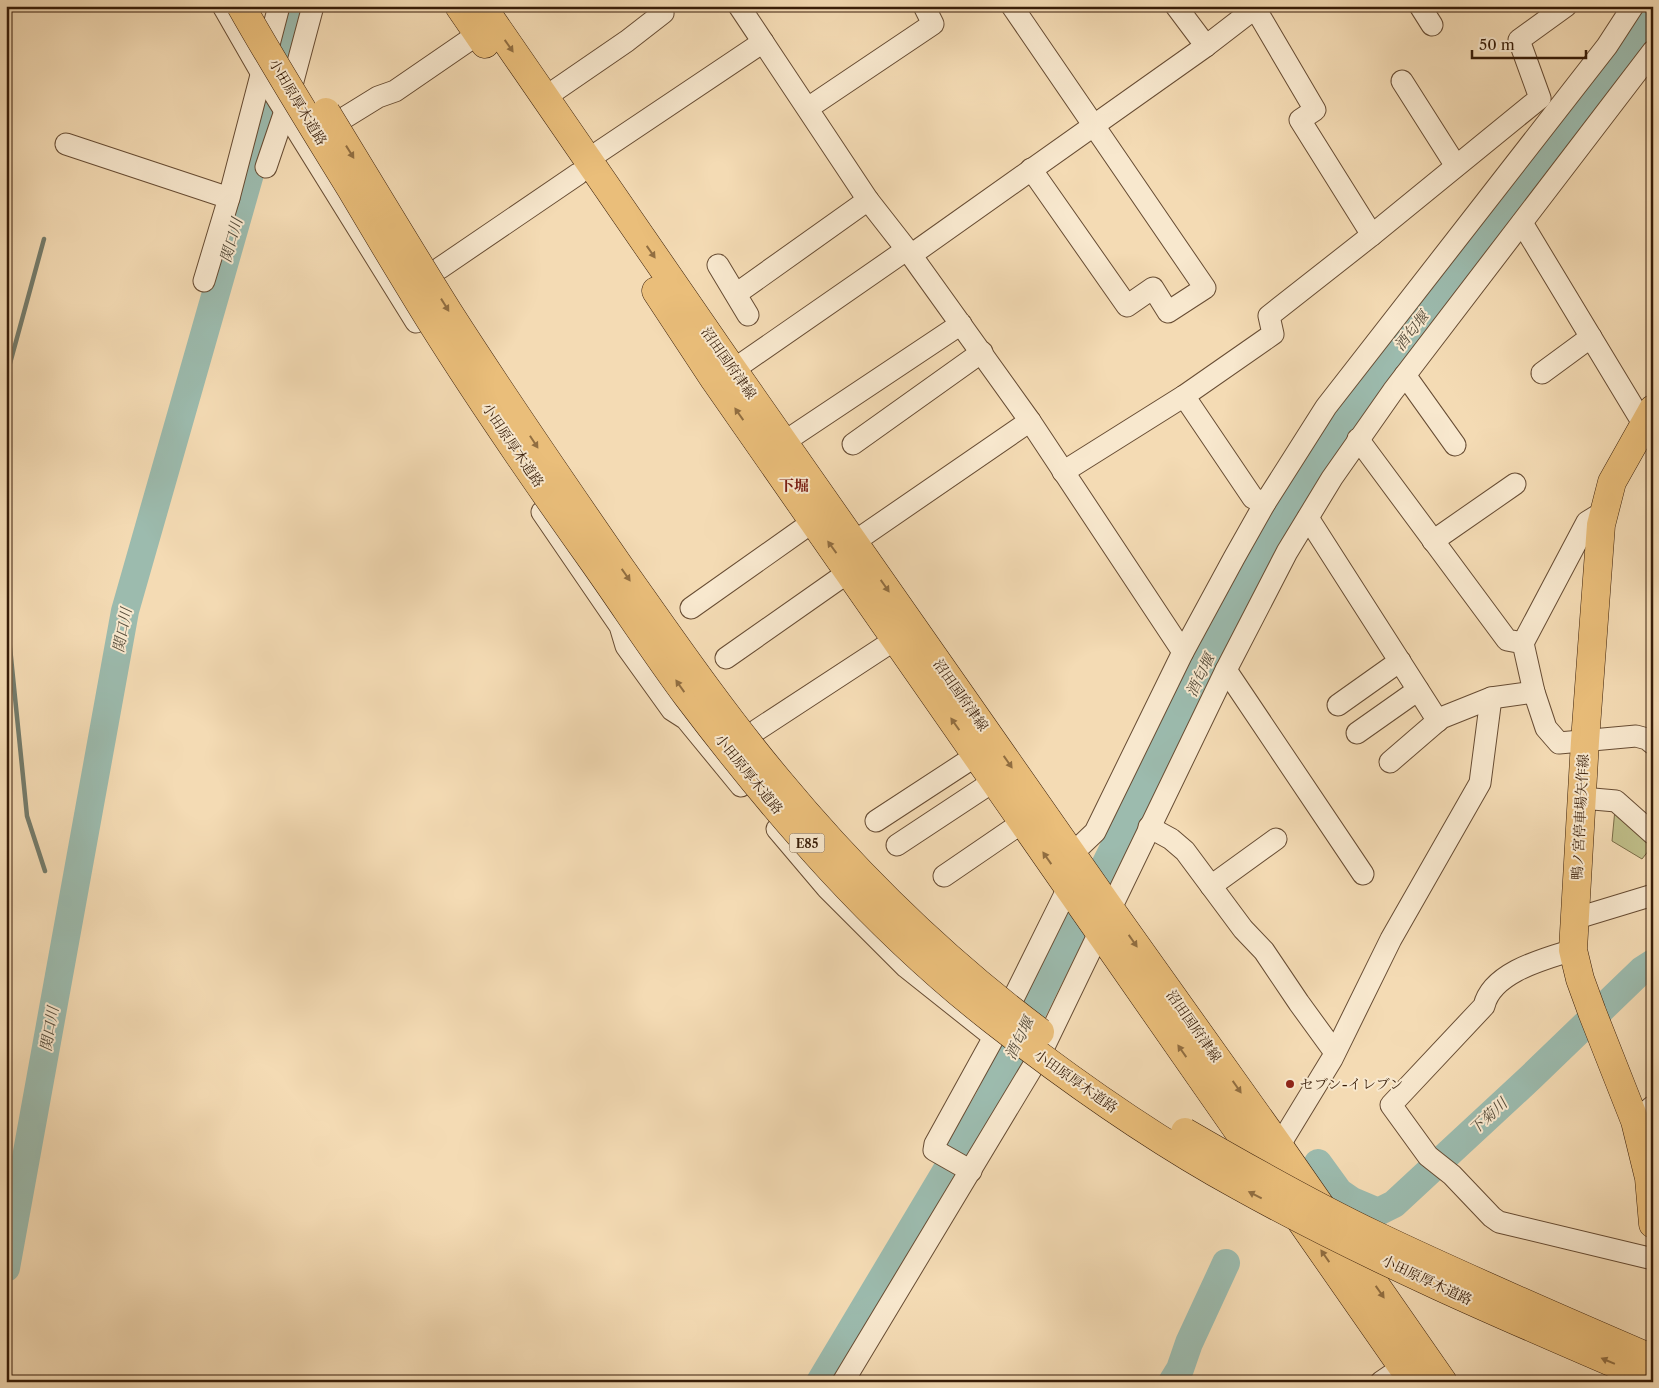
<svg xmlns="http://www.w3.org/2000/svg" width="1659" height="1388" viewBox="0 0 1659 1388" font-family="'Libre Caslon Text','Noto Serif JP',serif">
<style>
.green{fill:#c0bf8a;stroke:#7c6e49}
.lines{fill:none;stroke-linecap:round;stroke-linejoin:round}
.stream{stroke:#747c6c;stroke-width:4.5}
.river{stroke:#9cbbae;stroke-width:28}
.minor-casing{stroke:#674c33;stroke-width:23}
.major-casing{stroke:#381d08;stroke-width:29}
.minor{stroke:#f8e8ce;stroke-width:21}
.major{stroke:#eabe7a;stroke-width:28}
.highway-bridge-casing{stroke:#381d08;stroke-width:29;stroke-linecap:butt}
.highway-bridge{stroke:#eabe7a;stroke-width:28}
.oneway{fill:#916e41}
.poi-dot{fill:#8f2418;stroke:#f8e8ce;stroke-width:2}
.labels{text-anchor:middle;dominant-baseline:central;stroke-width:4;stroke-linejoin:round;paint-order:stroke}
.shield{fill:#f8e8ce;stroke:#725a43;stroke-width:1}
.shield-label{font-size:12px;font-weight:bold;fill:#381d08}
.street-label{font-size:14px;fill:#381d08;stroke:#f8e8ce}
.poi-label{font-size:14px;fill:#381d08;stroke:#f8e8ce;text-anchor:start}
.water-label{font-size:15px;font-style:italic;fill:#564c3a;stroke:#f8e8ce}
.neighbourhood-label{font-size:15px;font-weight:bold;fill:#7a1f14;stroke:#f8e8ce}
</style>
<rect width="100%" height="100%" fill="#f4dbb4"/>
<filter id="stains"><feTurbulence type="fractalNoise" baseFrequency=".004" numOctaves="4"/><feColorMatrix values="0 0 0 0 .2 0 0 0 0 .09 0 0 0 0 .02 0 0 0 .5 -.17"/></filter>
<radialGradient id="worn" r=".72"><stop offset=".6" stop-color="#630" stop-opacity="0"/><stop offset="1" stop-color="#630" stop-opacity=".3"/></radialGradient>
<polygon class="green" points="1615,809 1653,842 1653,845 1642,859 1612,841"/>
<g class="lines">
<g class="stream">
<polyline points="6,378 44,239"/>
<polyline points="6,608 27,816 45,871"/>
</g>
<g class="river">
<polyline points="1318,1163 1339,1192 1352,1201 1378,1212 1394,1204 1530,1078 1642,970 1653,963"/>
<polyline points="6,1268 125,611 298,6"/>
<polyline points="820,1382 988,1101 1255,563 1307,473 1385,364 1495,226 1653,15"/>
<polyline points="1172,1382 1180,1369 1189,1343 1226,1263"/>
</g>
<defs>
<g id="minor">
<polyline points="223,6 262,74 416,322"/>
<polyline points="739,6 763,42"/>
<polyline points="1012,6 1205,288 1168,312 1153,288 1127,306 1031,169"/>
<polyline points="1176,6 1206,46"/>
<polyline points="1420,6 1432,25"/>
<polyline points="1255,8 1315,110 1300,120 1372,235"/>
<polyline points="1402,81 1456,166"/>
<polyline points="544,98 627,41 663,13 661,6"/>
<polyline points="808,108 933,24 924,6"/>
<polyline points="344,118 378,97 395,91 478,34"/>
<polyline points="66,144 229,198"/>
<polyline points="587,160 763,42 868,200 911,255 1030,421 1183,652"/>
<polyline points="266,167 285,111 313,6"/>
<polyline points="1522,223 1644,425 1653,421"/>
<polyline points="911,255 1206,46 1258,6"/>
<polyline points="718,265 748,315"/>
<polyline points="440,268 578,174"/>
<polyline points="204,281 229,198 279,6"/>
<polyline points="736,294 868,200"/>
<polyline points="733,370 906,250"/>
<polyline points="1542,373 1591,337"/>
<polyline points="1405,375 1455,445"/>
<polyline points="1184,396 1253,498 1265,503"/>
<polyline points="1358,439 1507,640 1523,643 1534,692 1546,728 1559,743 1636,736 1647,739 1653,744"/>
<polyline points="784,442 961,324"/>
<polyline points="853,444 982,352"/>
<polyline points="1063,472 1184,396 1273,334 1269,316 1372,235 1540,98 1519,40 1566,6"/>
<polyline points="542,512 620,626 626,646 672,710 686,719 741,786"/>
<polyline points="1308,518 1438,721"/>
<polyline points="1433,541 1515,484"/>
<polyline points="854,542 1030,421"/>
<polyline points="691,608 814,521"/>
<polyline points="1523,643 1587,522 1605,511"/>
<polyline points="726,658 850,571"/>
<polyline points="1226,670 1363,874"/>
<polyline points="1338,705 1400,661"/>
<polyline points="757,730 896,639"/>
<polyline points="1357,733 1418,690"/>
<polyline points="1390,762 1441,718 1491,698 1534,692"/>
<polyline points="1582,798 1616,801 1653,834"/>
<polyline points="876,821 977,755"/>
<polyline points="1149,827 1171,839 1185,851 1243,929 1264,951 1299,1003 1331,1047 1336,1049"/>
<polyline points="777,829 827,888 906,967 994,1037 935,1144 934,1150 971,1171"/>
<polyline points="897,845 994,781"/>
<polyline points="1072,854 1095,832 1183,652 1234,558 1265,503 1326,407 1607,46 1633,6"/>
<polyline points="944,876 1023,822"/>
<polyline points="1211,886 1276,839"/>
<polyline points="1574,919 1653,895"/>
<path d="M1573 950C1544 959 1492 972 1484 1006L1391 1105 1428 1156 1452 1175 1492 1217 1499 1222 1653 1259"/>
<polyline points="1002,1021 1068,888"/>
<polyline points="1635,1121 1653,1106"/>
<polyline points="1279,1146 1332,1059 1391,939 1480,783 1491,698"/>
<polyline points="843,1382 1041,1053 1226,670 1287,552 1332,478 1393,391 1653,51"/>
<polyline points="1381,1382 1403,1367"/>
</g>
<g id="major">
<polyline points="459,6 485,44"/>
<polyline points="482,6 733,370 1111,910 1279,1146 1443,1382"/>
<polyline points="656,291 714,379 1413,1382"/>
<polyline points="1653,409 1612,482 1601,525 1585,741 1573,950 1580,979 1592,1012 1635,1121 1649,1178 1653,1224"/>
</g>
</defs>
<use href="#minor" class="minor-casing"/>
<use href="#major" class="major-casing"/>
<use href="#minor" class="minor"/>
<use href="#major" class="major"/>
<defs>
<g id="highway-bridge">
<path d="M241 6C276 68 314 129 351 189 377 233 403 276 430 320 482 403 538 484 595 564 626 608 656 654 688 697 778 816 876 929 994 1021 1071 1081 1153 1139 1239 1186 1372 1260 1513 1320 1653 1380"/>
<path d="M326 112C367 179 407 246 449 313 504 399 562 483 620 567 671 639 721 712 778 780 855 873 943 959 1040 1032"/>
<path d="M1185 1132C1247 1168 1310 1204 1375 1235 1467 1279 1560 1319 1653 1359"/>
</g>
</defs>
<use href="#highway-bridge" class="highway-bridge-casing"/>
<use href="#highway-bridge" class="highway-bridge"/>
</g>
<defs><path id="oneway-solid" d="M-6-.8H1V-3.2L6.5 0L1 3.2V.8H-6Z" transform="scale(1.25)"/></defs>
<g class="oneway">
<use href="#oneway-solid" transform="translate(509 46) rotate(55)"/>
<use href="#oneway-solid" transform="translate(350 152) rotate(58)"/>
<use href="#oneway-solid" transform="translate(651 252) rotate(55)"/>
<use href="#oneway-solid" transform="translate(445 305) rotate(58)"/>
<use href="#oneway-solid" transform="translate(739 414) rotate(-125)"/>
<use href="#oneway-solid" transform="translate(534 442) rotate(57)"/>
<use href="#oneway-solid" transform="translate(832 547) rotate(-126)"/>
<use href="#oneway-solid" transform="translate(626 575) rotate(55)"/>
<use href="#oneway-solid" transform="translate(885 586) rotate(55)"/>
<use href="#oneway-solid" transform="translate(680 686) rotate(-125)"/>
<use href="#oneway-solid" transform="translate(955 724) rotate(-125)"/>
<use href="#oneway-solid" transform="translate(1008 762) rotate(55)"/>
<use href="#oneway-solid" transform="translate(1047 858) rotate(-125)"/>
<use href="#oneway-solid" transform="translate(1133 941) rotate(55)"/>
<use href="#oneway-solid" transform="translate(1182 1051) rotate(-125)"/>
<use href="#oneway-solid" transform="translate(1237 1087) rotate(55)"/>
<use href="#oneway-solid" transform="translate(1255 1195) rotate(-153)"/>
<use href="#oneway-solid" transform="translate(1325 1256) rotate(-125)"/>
<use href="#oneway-solid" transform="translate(1380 1292) rotate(55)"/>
<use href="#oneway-solid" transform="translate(1608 1361) rotate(-157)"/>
</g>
<circle class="poi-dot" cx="1290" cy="1084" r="5"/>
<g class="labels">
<rect class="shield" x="789.5" y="833.5" width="35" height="19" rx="4"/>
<g class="shield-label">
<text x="807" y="843">E85</text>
</g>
<g class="street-label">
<text transform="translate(298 102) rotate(59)">小田原厚木道路</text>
<text transform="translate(729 363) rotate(55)">沼田国府津線</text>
<text transform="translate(513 445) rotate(56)">小田原厚木道路</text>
<text transform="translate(961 695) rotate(55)">沼田国府津線</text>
<text transform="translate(749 774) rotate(51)">小田原厚木道路</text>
<text transform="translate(1580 817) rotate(-87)">鴨ノ宮停車場矢作線</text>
<text transform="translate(1194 1026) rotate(55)">沼田国府津線</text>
<text transform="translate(1076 1081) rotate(35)">小田原厚木道路</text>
<text transform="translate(1427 1280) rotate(25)">小田原厚木道路</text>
</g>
<g class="poi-label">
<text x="1300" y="1084">セブン-イレブン</text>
</g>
<g class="water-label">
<text transform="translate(231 240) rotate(-74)">関口川</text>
<text transform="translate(1411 331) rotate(-52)">酒匂堰</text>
<text transform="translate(122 630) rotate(-79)">関口川</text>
<text transform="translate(1200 675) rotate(-64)">酒匂堰</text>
<text transform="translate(49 1029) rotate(-80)">関口川</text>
<text transform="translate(1019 1038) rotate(-64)">酒匂堰</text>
<text transform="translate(1488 1116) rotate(-43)">下菊川</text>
</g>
<g class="neighbourhood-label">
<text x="794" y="485">下堀</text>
</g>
</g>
<rect width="1659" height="1388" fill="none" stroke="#f4dbb4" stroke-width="25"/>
<rect x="8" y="8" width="1644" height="1373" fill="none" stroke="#381d08" stroke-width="2.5"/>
<rect x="12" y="12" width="1634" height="1363" fill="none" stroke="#381d08"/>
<path d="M1472 50v8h114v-8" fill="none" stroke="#381d08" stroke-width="2.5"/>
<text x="1479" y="50" font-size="15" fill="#381d08" stroke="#f8e8ce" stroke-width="4" paint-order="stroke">50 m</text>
<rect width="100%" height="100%" filter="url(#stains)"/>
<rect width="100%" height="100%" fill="url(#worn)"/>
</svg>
